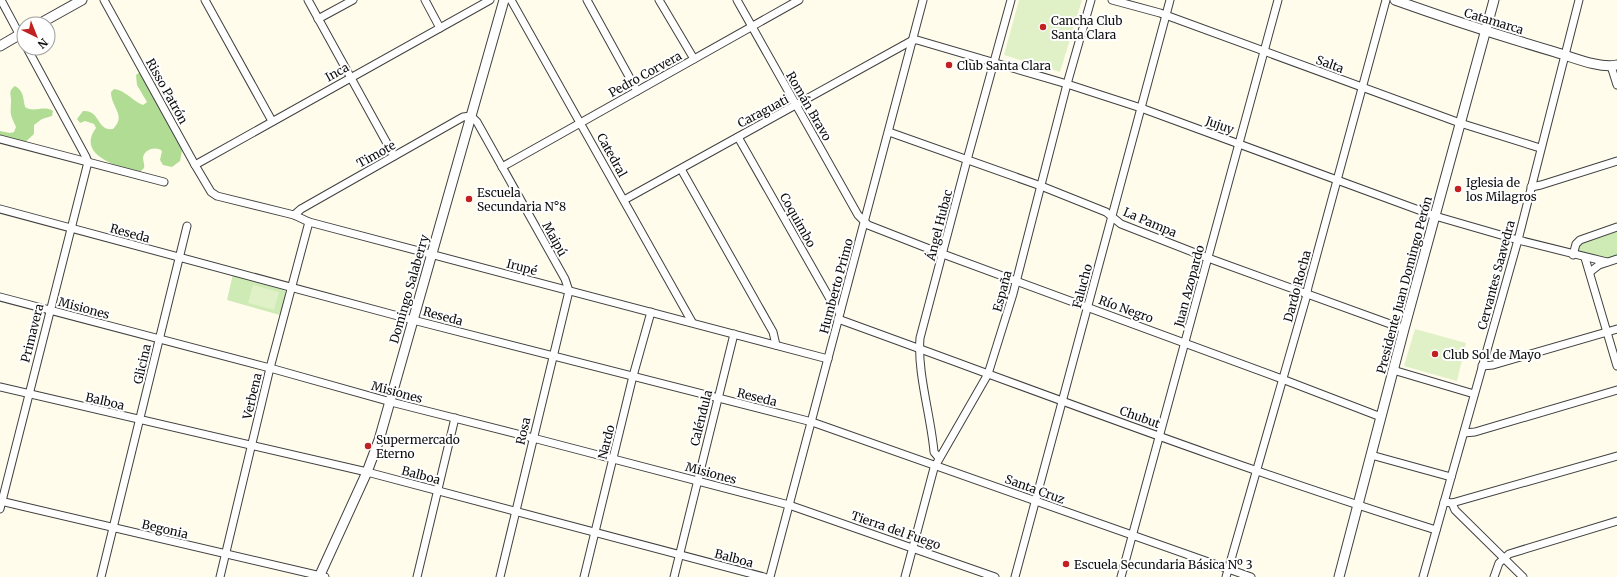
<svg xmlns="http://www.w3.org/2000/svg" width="1617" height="577" viewBox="0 0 1617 577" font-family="Merriweather,serif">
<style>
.green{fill:#ceeab5}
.forest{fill:#b0dc94}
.pitch{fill:#e0f1c7}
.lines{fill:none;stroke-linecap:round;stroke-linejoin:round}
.minor-casing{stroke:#404040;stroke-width:9}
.tertiary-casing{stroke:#404040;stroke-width:11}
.minor{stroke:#fff;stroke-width:7}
.tertiary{stroke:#fff;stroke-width:9}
.poi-dot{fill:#c12120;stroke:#fff;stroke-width:1.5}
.labels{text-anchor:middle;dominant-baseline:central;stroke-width:4;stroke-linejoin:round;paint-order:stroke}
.poi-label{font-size:12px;fill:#0d0d0d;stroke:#fff;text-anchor:start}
.street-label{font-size:12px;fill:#0d0d0d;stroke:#fff}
</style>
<rect width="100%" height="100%" fill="#fffcec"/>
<g class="green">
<polygon points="1617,230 1617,256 1603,259 1578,254 1577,247 1579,244"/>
<polygon points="233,274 284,289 286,293 280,315 227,300"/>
</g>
<g class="forest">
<path d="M140 72 144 73 150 82 162 114 181 146 182 151 180 161 172 167 163 165 160 160 162 151C156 146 144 149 143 158 143 161 145 165 144 168 142 170 139 173 136 173 131 172 125 169 121 167 103 161 80 149 96 128L94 124 85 121 80 123 77 119 83 111C101 110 96 131 113 129 127 115 111 108 111 92L114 89C127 91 132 101 143 105L147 102 137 85 136 75Z"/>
<path d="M15 86C24 91 23 98 25 107 34 113 44 105 53 111L52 116 42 119 34 125V134L21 146 0 139V131L10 133 14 132 16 127C11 116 10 115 11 103 12 95 7 92 15 86Z"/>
</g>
<g class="pitch">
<polygon points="1019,0 1082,0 1060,72 1004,55"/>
<polygon points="253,285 279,292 274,310 248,303"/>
<polygon points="1415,329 1466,343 1457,381 1404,366"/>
</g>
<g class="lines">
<defs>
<g id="minor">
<polyline points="1,0 24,43"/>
<polyline points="104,0 195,165 211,192 217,196 294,215 309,222 828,359"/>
<polyline points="205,0 272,121"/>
<polyline points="308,0 394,156"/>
<polyline points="425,0 440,28"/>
<polyline points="511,0 692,322"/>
<polyline points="587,0 637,91"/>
<polyline points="659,0 694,59"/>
<polyline points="737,0 858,215 868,225 932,250 1282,379 1381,417"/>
<polyline points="1112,0 1160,13 1460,123 1540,148"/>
<polyline points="318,19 353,0"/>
<polyline points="1611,66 1617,85"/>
<polyline points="889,132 1041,186 1106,212 1121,224 1208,258 1404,329"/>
<polyline points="738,137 834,306 840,312"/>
<polyline points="0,139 164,182"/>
<polyline points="195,165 490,0"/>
<polyline points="502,167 799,0"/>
<polyline points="681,169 773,332 776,345"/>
<polyline points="1531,187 1541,185 1617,161"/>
<polyline points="624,200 913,40 917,40 1067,84 1141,108 1435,216 1518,240 1607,262"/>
<polyline points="0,209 413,320 812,422 1251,577"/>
<polyline points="294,215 301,209 463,117 471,116 477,122 565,279 569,291 500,577"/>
<polyline points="1573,255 1576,244 1580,240 1617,227"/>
<polyline points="1585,258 1617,366"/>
<polyline points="1590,272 1599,265 1617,259"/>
<polyline points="0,297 270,368 391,402 533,438 789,505 995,577"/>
<path d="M838 319C1037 391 1234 467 1436 530"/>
<polyline points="1482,366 1493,365 1617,329"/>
<polyline points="1393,370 1474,394"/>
<polyline points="0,387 367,472 764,577"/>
<polyline points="1464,433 1475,432 1617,390"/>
<polyline points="1371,455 1451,477"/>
<path d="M939 458 934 452C931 416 917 373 920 338L967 160 1011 0"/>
<polyline points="0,501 325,577"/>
<polyline points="1444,502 1452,503 1617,456"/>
<polyline points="1452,503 1455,510 1523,577"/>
<polyline points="0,509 88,162 86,157 27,48"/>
<polyline points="101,577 187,226"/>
<polyline points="220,577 270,368 309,222"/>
<polyline points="417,577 455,418"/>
<polyline points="584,577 633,376 651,312"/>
<polyline points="674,577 734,334"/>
<polyline points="770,577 923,0"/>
<polyline points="905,577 934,468 988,374 1013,294 1067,84 1091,0"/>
<polyline points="1015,577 1170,0"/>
<polyline points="1121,577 1278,0"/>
<polyline points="1226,577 1306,298 1308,287 1386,0"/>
<polyline points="1423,577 1518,240 1579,0"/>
<polyline points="1494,577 1499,563 1509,554 1617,521"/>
</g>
<g id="tertiary">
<path d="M1395 0C1448 19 1501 36 1555 52 1572 57 1600 69 1617 65"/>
<polyline points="39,24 82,0"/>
<polyline points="0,46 24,32"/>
<polyline points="319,577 367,472 379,440 504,0"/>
<polyline points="1339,577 1404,329 1494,0"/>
</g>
</defs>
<use href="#minor" class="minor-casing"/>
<use href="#tertiary" class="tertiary-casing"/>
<use href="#minor" class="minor"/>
<use href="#tertiary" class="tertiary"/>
</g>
<g class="poi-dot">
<circle cx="1043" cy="27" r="4"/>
<circle cx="949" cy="65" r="4"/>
<circle cx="1458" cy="189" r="4"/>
<circle cx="469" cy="199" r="4"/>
<circle cx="1435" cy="354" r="4"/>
<circle cx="368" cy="446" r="4"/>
<circle cx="1066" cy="564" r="4"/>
</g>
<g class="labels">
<g class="poi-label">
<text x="1051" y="20">Cancha Club<tspan x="1051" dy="14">Santa Clara</tspan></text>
<text x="957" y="65">Club Santa Clara</text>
<text x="1466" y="182">Iglesia de<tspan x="1466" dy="14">los Milagros</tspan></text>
<text x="477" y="192">Escuela<tspan x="477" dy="14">Secundaria N°8</tspan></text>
<text x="1443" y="354">Club Sol de Mayo</text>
<text x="376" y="439">Supermercado<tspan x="376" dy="14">Eterno</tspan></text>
<text x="1074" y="564">Escuela Secundaria Básica Nº 3</text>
</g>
<g class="street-label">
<text transform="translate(1494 21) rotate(17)">Catamarca</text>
<text transform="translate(1330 64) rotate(20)">Salta</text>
<text transform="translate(337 72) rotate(-29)">Inca</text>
<text transform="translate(645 74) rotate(-29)">Pedro Corvera</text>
<text transform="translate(167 91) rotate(61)">Risso Patrón</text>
<text transform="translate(809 106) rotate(60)">Román Bravo</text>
<text transform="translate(763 111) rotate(-28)">Caraguati</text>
<text transform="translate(1220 125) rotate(20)">Jujuy</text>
<text transform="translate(376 154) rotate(-29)">Timote</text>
<text transform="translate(612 155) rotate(61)">Catedral</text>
<text transform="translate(798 220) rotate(61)">Coquimbo</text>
<text transform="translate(1150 222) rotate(23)">La Pampa</text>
<text transform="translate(939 225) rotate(-76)">Ángel Hubac</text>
<text transform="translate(130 233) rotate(15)">Reseda</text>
<text transform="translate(555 239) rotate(61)">Maipú</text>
<text transform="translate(522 267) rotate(15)">Irupé</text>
<text transform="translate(1496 275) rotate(-75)">Cervantes Saavedra</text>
<text transform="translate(1404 285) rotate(-75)">Presidente Juan Domingo Perón</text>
<text transform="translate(836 286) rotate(-75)">Humberto Primo</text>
<text transform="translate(1082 286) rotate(-75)">Falucho</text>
<text transform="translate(1189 286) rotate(-75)">Juan Azopardo</text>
<text transform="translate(1297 286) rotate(-75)">Dardo Rocha</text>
<text transform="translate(409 289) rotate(-74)">Domingo Salaberry</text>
<text transform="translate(1002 291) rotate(-75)">España</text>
<text transform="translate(84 308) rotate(15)">Misiones</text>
<text transform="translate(1126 309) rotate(20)">Río Negro</text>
<text transform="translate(443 316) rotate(15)">Reseda</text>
<text transform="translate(32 333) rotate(-76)">Primavera</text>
<text transform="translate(142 364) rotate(-77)">Glicina</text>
<text transform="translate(397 392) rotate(15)">Misiones</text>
<text transform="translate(252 396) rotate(-77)">Verbena</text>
<text transform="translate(757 397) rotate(14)">Reseda</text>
<text transform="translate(105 401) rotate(13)">Balboa</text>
<text transform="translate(1140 417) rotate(20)">Chubut</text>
<text transform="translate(701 418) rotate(-76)">Caléndula</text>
<text transform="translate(523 431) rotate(-77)">Rosa</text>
<text transform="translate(606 442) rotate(-76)">Nardo</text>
<text transform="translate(711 473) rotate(15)">Misiones</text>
<text transform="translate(421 475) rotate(15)">Balboa</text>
<text transform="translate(1035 489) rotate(20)">Santa Cruz</text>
<text transform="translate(165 529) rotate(13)">Begonia</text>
<text transform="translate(896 530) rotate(19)">Tierra del Fuego</text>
<text transform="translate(734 558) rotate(15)">Balboa</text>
</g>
</g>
<g transform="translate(36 36) rotate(137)"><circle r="19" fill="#ffffff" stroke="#9e9e9e"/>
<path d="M0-3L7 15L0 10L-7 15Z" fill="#c12120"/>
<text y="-6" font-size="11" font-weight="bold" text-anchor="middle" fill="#0d0d0d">N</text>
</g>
</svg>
